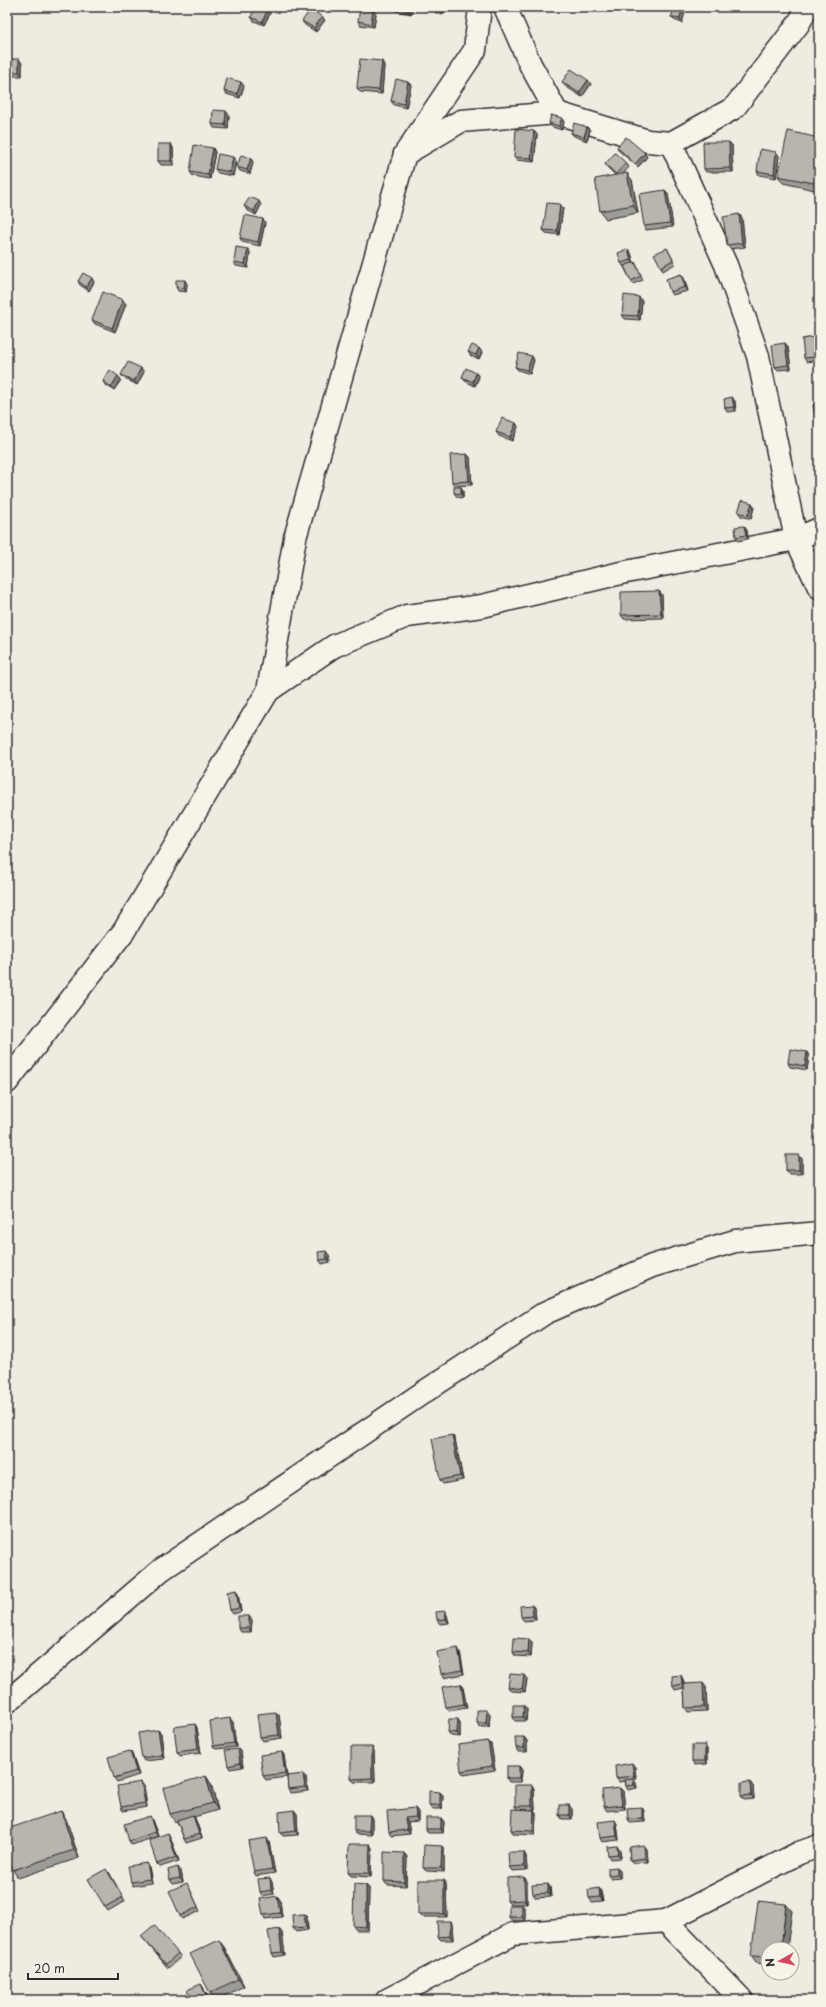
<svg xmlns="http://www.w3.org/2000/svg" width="826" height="2007" viewBox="0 0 826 2007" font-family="'Playpen Sans',sans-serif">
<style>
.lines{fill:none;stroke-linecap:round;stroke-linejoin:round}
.minor-casing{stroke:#2b2b2b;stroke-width:25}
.tertiary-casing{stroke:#2b2b2b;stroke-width:25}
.minor{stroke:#f7f3e8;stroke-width:22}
.tertiary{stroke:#f7f3e8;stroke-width:22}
.wall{fill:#9e9c96;stroke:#2b2b2b}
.shaded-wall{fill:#817f7a;stroke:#2b2b2b}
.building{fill:#b8b5ae;stroke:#2b2b2b}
</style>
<rect width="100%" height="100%" fill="#efebe0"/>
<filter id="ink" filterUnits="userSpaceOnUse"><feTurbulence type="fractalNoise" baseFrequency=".025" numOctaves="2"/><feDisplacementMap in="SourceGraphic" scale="8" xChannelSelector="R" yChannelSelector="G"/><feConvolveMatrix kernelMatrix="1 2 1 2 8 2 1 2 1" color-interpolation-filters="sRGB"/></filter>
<g filter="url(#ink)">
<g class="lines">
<defs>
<g id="minor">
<polyline points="505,7 530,64 557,113"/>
<polyline points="671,143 734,108 799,23 807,7"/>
<polyline points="405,154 461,121 557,113 648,141 671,143 726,265 758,356 796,539 819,587"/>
<polyline points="268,691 334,646 407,616 482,606 621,573 796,539 819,529"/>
<polyline points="7,1702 161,1570 424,1392 545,1313 652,1266 735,1241 819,1233"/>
<polyline points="666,1921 799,1853 819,1846"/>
<polyline points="387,2000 513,1934 666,1921 742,2000"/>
</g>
<polyline id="tertiary" points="7,1082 124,931 268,691 295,538 405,154 475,50 480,7"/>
</defs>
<use href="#minor" class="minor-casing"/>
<use href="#tertiary" class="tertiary-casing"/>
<use href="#minor" class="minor"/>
<use href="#tertiary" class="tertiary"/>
</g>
<g class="wall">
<polygon points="413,7 411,14 396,11 394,8"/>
<polygon points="433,7 445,7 443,14 436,13 433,9"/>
<polygon points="268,9 270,13 264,25 254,21 251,17"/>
<polygon points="685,12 682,23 674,20 671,17"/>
<polygon points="376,14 374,27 360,25 358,21"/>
<polygon points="325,20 316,32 305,25 302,21"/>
<polygon points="22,63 22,76 10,76 7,72"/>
<polygon points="384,65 382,94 360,92 357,88"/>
<polygon points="408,82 411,85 406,108 394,105 391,101"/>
<polygon points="562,82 591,84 582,97 565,86"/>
<polygon points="244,86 240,98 226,94 224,91"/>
<polygon points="229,115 228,129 214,128 212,124"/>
<polygon points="564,122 562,130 552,127 549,123"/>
<polygon points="590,130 587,141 574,136 571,133"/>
<polygon points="534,131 537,135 534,162 516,160 514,157"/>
<polygon points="819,138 819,191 783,183 778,176"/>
<polygon points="171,144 173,148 174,165 161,165 158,161"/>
<polygon points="732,145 733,172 706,172 704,169"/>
<polygon points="617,147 647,157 638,167 619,151"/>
<polygon points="215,152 210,179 193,176 190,172"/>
<polygon points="776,152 779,156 776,178 759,175 757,171"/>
<polygon points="236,161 233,176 218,173 215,169"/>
<polygon points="253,162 250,174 240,171 237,167"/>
<polygon points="626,163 629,167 623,174 632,180 638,213 606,219 600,211 615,175 607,167 605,164"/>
<polygon points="665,190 668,194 673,227 646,230 644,226"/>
<polygon points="560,204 563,208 559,235 546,233 543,230"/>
<polygon points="261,205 256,215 247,210 244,206"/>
<polygon points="739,214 742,218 745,247 730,249 727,245"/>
<polygon points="265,223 260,246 242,242 240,238"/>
<polygon points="667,248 675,264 663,271 661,267"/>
<polygon points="628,249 631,253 634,263 635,262 637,266 643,280 633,284 631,281 624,267 621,263"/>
<polygon points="250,252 248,268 236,266 234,262"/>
<polygon points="684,278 688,291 672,295 670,292"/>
<polygon points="78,281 94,282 89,291 80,285"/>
<polygon points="187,284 186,292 178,291 176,287"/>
<polygon points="642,301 640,320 625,319 622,315"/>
<polygon points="126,304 115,332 95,324 92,320"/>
<polygon points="815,341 817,360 807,362 804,358"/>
<polygon points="785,343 788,347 791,369 778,370 775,367"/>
<polygon points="468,352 482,352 479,359 471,356"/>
<polygon points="534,360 530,374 518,370 515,367"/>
<polygon points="141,368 144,372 137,385 124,378 121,375"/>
<polygon points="476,373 479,377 475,386 465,381 462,377"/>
<polygon points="121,380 114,390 105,385 103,381"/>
<polygon points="735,401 736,411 727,412 725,408"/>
<polygon points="819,404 819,427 818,428 816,424"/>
<polygon points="516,423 518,427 512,441 499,436 496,432"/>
<polygon points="467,454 470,457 472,485 455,486 452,482"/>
<polygon points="461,487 463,491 463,498 457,497 454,493"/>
<polygon points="752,503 754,507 751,519 741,516 738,512"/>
<polygon points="747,530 748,539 738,541 736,537"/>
<polygon points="659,591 662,595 663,618 624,619 621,615"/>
<polygon points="809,1056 807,1070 790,1067 788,1063"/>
<polygon points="799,1155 802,1159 802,1174 789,1174 786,1170"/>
<polygon points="329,1255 330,1262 322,1264 319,1260"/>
<polygon points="452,1435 455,1439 463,1480 443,1484 440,1480"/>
<polygon points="238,1594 241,1612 233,1614 230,1610"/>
<polygon points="535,1609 536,1620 524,1621 521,1617"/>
<polygon points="447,1615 449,1623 440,1624 437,1620"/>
<polygon points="252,1620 251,1632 241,1632 238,1628"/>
<polygon points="529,1639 532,1643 531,1657 515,1656 513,1652"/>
<polygon points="460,1652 464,1674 444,1678 441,1674"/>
<polygon points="527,1679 525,1692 511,1691 508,1687"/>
<polygon points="683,1679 684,1684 706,1687 707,1711 688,1712 685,1708 684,1688 675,1690 673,1686"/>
<polygon points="461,1684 463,1688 467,1708 449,1711 446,1707"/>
<polygon points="527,1709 526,1721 515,1721 513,1717"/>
<polygon points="490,1714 489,1727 480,1727 477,1723"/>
<polygon points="279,1715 282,1738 263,1741 260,1737"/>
<polygon points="233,1722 236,1747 216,1749 213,1746"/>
<polygon points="460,1723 460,1737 451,1736 448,1732"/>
<polygon points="195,1724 197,1728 201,1753 180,1756 177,1752"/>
<polygon points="161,1733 164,1759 144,1761 142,1758"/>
<polygon points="524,1737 527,1741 527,1752 518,1752 516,1748"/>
<polygon points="491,1744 495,1770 464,1775 461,1771"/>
<polygon points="372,1747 374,1751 375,1782 354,1782 351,1779"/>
<polygon points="238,1749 241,1752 243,1767 230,1769 228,1766"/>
<polygon points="707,1749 707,1764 695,1765 692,1761"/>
<polygon points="130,1751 132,1754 139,1775 117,1782 114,1778"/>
<polygon points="282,1752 284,1755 287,1776 306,1778 308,1791 291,1793 288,1789 287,1777 266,1780 263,1776"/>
<polygon points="519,1766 522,1770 521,1782 509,1782 507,1778"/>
<polygon points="635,1767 636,1779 634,1780 636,1783 637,1788 628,1790 626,1786 625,1781 619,1782 616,1778"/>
<polygon points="206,1776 211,1784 218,1810 194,1817 195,1818 202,1838 186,1843 184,1839 177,1821 175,1822 170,1814"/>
<polygon points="532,1785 534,1789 535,1810 530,1810 534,1810 536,1814 535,1835 514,1834 511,1830 517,1809 515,1806"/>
<polygon points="144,1786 147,1807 123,1811 121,1807"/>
<polygon points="753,1786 754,1799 744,1800 741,1796"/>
<polygon points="620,1788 623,1791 625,1809 607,1811 604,1807"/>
<polygon points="440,1792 443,1796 442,1809 432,1809 429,1805"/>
<polygon points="415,1808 418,1812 418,1821 408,1822 410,1834 391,1836 389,1832"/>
<polygon points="572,1809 572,1819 562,1819 559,1815"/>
<polygon points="294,1810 297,1814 298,1835 283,1836 280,1833"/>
<polygon points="61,1811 66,1819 79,1858 18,1878 13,1870"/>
<polygon points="644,1811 645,1822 630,1823 628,1819"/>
<polygon points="370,1815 372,1819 372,1835 356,1834 354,1831"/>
<polygon points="441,1818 444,1822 443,1833 428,1833 426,1829"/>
<polygon points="152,1820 158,1836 132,1845 129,1841"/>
<polygon points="617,1824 619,1840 602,1842 600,1838"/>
<polygon points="168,1833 170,1837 179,1861 160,1867 157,1864"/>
<polygon points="269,1842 275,1873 256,1876 254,1872"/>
<polygon points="372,1848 371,1877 351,1876 348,1873"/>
<polygon points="444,1849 444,1872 426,1871 423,1868"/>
<polygon points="647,1849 648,1862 633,1863 630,1860"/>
<polygon points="620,1850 621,1858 610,1859 608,1855"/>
<polygon points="404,1853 407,1857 406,1886 387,1885 384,1881"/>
<polygon points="526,1856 527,1870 512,1871 509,1867"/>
<polygon points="147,1863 149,1867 152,1883 133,1886 131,1882"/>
<polygon points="181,1871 183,1882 173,1884 170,1880"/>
<polygon points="620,1871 620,1878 611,1879 608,1875"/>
<polygon points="109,1872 125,1901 108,1911 105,1907"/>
<polygon points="524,1877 527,1881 527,1904 510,1904 507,1901"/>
<polygon points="444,1880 446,1884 447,1917 421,1917 418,1914"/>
<polygon points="272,1882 274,1894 262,1896 260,1892"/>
<polygon points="189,1887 200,1911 182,1919 180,1916"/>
<polygon points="550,1887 551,1897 536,1898 533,1894"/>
<polygon points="369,1888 368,1930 356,1930 353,1926"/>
<polygon points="599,1888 601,1892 603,1901 592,1902 589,1898"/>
<polygon points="277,1896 280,1900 282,1917 265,1919 263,1915"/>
<polygon points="525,1908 525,1921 512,1921 509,1917"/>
<polygon points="792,1911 768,1949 768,1964 756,1963 751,1956"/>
<polygon points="307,1917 308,1930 296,1932 293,1928"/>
<polygon points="450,1921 452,1924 453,1940 441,1940 438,1937"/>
<polygon points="279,1929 282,1933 285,1955 274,1957 272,1953"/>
<polygon points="141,1936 178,1953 181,1957 168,1968"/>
<polygon points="224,1947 244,1986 216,2000 215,2000 210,1993"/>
</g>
<g class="shaded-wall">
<polygon points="409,7 413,7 411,14 408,11"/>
<polygon points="441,7 445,7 443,14 441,11"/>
<polygon points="268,9 270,13 264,25 262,22"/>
<polygon points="683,9 685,12 682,23 679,19"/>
<polygon points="373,10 376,14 374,27 371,24"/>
<polygon points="322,17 325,20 316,32 314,28"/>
<polygon points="19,59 22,63 22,76 19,72"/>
<polygon points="382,61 384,65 382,94 379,90"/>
<polygon points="588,80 591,84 582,97 579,93"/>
<polygon points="241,82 244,86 240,98 237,94"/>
<polygon points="408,82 411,85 406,108 404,104"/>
<polygon points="226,111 229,115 228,129 225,125"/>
<polygon points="562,118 564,122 562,130 559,126"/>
<polygon points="587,127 590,130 587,141 584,137"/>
<polygon points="534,131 537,135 534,162 531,158"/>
<polygon points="729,142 732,145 733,172 730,168"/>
<polygon points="171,144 173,148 174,165 171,161"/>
<polygon points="213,148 215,152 210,179 208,175"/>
<polygon points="776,152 779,156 776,178 774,174"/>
<polygon points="645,153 647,157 638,167 635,164"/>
<polygon points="233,157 236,161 233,176 230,172"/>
<polygon points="251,158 253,162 250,174 247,170"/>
<polygon points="627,173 632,180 638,213 633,205"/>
<polygon points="665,190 668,194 673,227 670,223"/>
<polygon points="259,201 261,205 256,215 254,211"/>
<polygon points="560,204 563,208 559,235 557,231"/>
<polygon points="739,214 742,218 745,247 742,243"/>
<polygon points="263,219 265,223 260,246 258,242"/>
<polygon points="248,249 250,252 248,268 245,264"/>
<polygon points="628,249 631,253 634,264 631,260"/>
<polygon points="681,274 684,278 688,291 685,287"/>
<polygon points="92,278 94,282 89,291 86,287"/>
<polygon points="185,280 187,284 186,292 184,288"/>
<polygon points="639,297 642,301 640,320 638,316"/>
<polygon points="123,300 126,304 115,332 112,328"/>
<polygon points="813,337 815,341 817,360 815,357"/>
<polygon points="785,343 788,347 791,369 788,365"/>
<polygon points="479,348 482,352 479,359 476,355"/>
<polygon points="532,356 534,360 530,374 527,370"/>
<polygon points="141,368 144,372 137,385 134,381"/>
<polygon points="476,373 479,377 475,386 473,382"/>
<polygon points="118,376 121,380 114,390 111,387"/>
<polygon points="732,397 735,401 736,411 734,407"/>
<polygon points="516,423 518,427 512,441 510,437"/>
<polygon points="467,454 470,457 472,485 469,481"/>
<polygon points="461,487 463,491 463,498 461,494"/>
<polygon points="752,503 754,507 751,519 748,515"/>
<polygon points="744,526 747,530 748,539 746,535"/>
<polygon points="659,591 662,595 663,618 661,614"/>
<polygon points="807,1052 809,1056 807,1070 805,1066"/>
<polygon points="799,1155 802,1159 802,1174 799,1170"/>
<polygon points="326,1251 329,1255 330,1262 327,1259"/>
<polygon points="452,1435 455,1439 463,1480 460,1476"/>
<polygon points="236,1590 238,1594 241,1612 239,1608"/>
<polygon points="532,1605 535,1609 536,1620 533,1616"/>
<polygon points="445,1611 447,1615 449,1623 446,1619"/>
<polygon points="249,1616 252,1620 251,1632 249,1628"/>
<polygon points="529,1639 532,1643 531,1657 528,1653"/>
<polygon points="458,1648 460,1652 464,1674 462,1670"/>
<polygon points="524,1675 527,1679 525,1692 522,1689"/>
<polygon points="681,1675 683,1679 685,1688 682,1684"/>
<polygon points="703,1683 706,1687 707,1711 704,1707"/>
<polygon points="461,1684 463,1688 467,1708 464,1704"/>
<polygon points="524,1705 527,1709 526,1721 523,1717"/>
<polygon points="487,1710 490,1714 489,1727 486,1723"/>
<polygon points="276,1712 279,1715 282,1738 279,1735"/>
<polygon points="230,1718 233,1722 236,1747 234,1743"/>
<polygon points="458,1719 460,1723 460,1737 457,1733"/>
<polygon points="195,1724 197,1728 201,1753 198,1749"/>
<polygon points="158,1730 161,1733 164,1759 162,1755"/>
<polygon points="524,1737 527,1741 527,1752 524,1748"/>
<polygon points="488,1741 491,1744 495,1770 492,1766"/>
<polygon points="705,1745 707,1749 707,1764 705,1761"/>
<polygon points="372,1747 374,1751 375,1782 372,1778"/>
<polygon points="238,1749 241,1752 243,1767 240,1763"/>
<polygon points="130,1751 132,1754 139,1775 136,1771"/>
<polygon points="282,1752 284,1755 287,1777 285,1773"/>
<polygon points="632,1763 635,1767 636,1779 634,1776"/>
<polygon points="519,1766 522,1770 521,1782 519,1778"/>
<polygon points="303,1774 306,1778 308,1791 305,1787"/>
<polygon points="206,1776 211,1784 218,1810 213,1803"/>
<polygon points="633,1779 636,1783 637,1788 634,1785"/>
<polygon points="141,1782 144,1786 147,1807 145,1803"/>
<polygon points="750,1782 753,1786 754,1799 751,1795"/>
<polygon points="532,1785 534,1789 535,1810 532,1806"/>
<polygon points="620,1788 623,1791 625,1809 622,1805"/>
<polygon points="440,1792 443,1796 442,1809 440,1805"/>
<polygon points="569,1805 572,1809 572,1819 569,1815"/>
<polygon points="642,1807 644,1811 645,1822 642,1818"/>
<polygon points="415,1808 418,1812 418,1821 416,1817"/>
<polygon points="294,1810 297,1814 298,1835 296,1831"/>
<polygon points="534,1810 536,1814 535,1835 533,1831"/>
<polygon points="61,1811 66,1819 79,1858 74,1850"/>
<polygon points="193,1815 195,1818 202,1838 199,1834"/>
<polygon points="370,1815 372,1819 372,1835 369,1831"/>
<polygon points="150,1816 152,1820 158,1836 155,1832"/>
<polygon points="405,1818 408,1822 410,1834 407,1830"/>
<polygon points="441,1818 444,1822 443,1833 441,1829"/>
<polygon points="615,1820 617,1824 619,1840 617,1836"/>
<polygon points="168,1833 170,1837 179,1861 176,1857"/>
<polygon points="267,1838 269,1842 275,1873 272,1869"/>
<polygon points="370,1844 372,1848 371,1877 369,1873"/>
<polygon points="644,1845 647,1849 648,1862 645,1858"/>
<polygon points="442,1846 444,1849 444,1872 441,1868"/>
<polygon points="617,1846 620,1850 621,1858 618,1854"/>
<polygon points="524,1852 526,1856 527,1870 524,1866"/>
<polygon points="404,1853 407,1857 406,1886 404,1882"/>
<polygon points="147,1863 149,1867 152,1883 150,1879"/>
<polygon points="178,1867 181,1871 183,1882 180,1878"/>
<polygon points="617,1867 620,1871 620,1878 617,1874"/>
<polygon points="524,1877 527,1881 527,1904 525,1900"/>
<polygon points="270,1878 272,1882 274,1894 271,1890"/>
<polygon points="444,1880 446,1884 447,1917 444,1914"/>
<polygon points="548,1884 550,1887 551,1897 548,1893"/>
<polygon points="366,1885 369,1888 368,1930 366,1927"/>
<polygon points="599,1888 601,1892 603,1901 600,1897"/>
<polygon points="277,1896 280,1900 282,1917 280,1913"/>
<polygon points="786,1904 792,1911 787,1949 781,1949"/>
<polygon points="522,1905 525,1908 525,1921 522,1917"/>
<polygon points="304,1914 307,1917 308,1930 306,1927"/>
<polygon points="450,1921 452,1924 453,1940 450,1936"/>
<polygon points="279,1929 282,1933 285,1955 282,1952"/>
<polygon points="219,1940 224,1947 244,1986 238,1979"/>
<polygon points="201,1984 203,1987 209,2000 208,2000"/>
</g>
<g class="building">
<polygon points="255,7 264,7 268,9 262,22 251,17"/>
<polygon points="394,7 409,7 408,11 394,8"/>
<polygon points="433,7 441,7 441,11 433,9"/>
<polygon points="675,7 678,7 683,9 679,19 671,17"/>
<polygon points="360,8 373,10 371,24 358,21"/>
<polygon points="311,9 322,17 314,28 302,21"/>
<rect x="7" y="59" width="12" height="13"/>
<polygon points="360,59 382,61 379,90 357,88"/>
<polygon points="571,69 588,80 579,93 562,82"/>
<polygon points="227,78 241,82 237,94 224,91"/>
<polygon points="396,79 408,82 404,104 391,101"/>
<polygon points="213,110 226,111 225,125 212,124"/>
<polygon points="551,115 562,118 559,126 549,123"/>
<polygon points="574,123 587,127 584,137 571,133"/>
<polygon points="516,129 534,131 531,158 514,157"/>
<polygon points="788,131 819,138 819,184 778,176"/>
<polygon points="626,137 645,153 635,164 617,147"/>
<polygon points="703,142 729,142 730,168 704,169"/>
<rect x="158" y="144" width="13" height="17"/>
<polygon points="194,145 213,148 208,175 190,172"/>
<polygon points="760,149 776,152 774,174 757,171"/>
<polygon points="615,153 626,163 616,174 605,164"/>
<polygon points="218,154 233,157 230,172 215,169"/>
<polygon points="241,155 251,158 247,170 237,167"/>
<polygon points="627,173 633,205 600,211 595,179"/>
<polygon points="665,190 670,223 644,226 639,194"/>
<polygon points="250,197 259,201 254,211 244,206"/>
<polygon points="547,203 560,204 557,231 543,230"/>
<polygon points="739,214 742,243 727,245 723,217"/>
<polygon points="245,215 263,219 258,242 240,238"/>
<polygon points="236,247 248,249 245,264 234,262"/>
<polygon points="667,248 673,260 661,267 654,254"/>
<polygon points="628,249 631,260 621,263 618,253"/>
<polygon points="635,262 641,276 631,281 624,266"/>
<polygon points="83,273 92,278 86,287 78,281"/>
<polygon points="681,274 685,287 670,292 666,279"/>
<polygon points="176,280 185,280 184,288 176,287"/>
<rect x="817" y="280" width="2" height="28"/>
<polygon points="103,292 123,300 112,328 92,320"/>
<polygon points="624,295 639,297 638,316 622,315"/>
<polygon points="813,337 815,357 804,358 802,339"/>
<polygon points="785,343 788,365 775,367 772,345"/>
<polygon points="472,345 479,348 476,355 468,352"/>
<polygon points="519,353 532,356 527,370 515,367"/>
<polygon points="128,362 141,368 134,381 121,375"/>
<polygon points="466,368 476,373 473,382 462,377"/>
<polygon points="110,370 118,376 111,387 103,381"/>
<polygon points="732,397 734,407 725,408 724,399"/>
<polygon points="819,404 819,423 816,424 813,405"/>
<polygon points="502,418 516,423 510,437 496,432"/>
<polygon points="467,454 469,481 452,482 450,455"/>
<polygon points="454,487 461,487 461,494 454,493"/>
<polygon points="742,500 752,503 748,515 738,512"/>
<polygon points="744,526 746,535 736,537 735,527"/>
<polygon points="659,591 661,614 621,615 621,592"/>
<polygon points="790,1049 807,1052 805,1066 788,1063"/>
<rect x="786" y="1155" width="13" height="15"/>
<polygon points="326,1251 327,1259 319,1260 318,1252"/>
<polygon points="452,1435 460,1476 440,1480 432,1439"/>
<polygon points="236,1590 239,1608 230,1610 227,1592"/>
<polygon points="532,1605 533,1616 521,1617 520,1606"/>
<polygon points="445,1611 446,1619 437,1620 436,1612"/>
<rect x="238" y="1616" width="11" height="12"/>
<polygon points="514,1638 529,1639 528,1653 513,1652"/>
<polygon points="458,1648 462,1670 441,1674 437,1652"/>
<polygon points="510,1674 524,1675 522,1689 508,1687"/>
<polygon points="681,1675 682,1684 673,1686 672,1676"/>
<polygon points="703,1683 704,1707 685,1708 684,1684"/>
<polygon points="461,1684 464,1704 446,1707 442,1687"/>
<polygon points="513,1705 524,1705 523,1717 513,1717"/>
<polygon points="477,1710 487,1710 486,1723 477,1723"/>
<polygon points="276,1712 279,1735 260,1737 257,1714"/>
<polygon points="230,1718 234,1743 213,1746 210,1721"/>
<polygon points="449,1719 458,1719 457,1733 448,1732"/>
<polygon points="195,1724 198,1749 177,1752 174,1727"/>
<polygon points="158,1730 162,1755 142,1758 138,1733"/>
<polygon points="515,1737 524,1737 524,1748 516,1748"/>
<polygon points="488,1741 492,1766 461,1771 458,1745"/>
<rect x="692" y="1745" width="13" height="16"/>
<polygon points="351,1747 372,1747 372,1778 351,1779"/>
<polygon points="238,1749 240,1763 228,1766 225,1750"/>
<polygon points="130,1751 136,1771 114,1778 108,1757"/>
<polygon points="282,1752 285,1773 263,1776 260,1755"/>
<polygon points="632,1763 634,1776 616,1778 615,1766"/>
<rect x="507" y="1766" width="12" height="12"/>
<polygon points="303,1774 305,1787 288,1789 287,1776"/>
<polygon points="206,1776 213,1803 170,1814 163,1788"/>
<polygon points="633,1779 634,1785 626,1786 625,1780"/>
<polygon points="141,1782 145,1803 121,1807 117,1786"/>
<polygon points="750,1782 751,1795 741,1796 741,1783"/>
<rect x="515" y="1785" width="17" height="21"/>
<polygon points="620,1788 622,1805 604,1807 602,1790"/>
<polygon points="429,1791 440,1792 440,1805 429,1805"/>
<rect x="559" y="1805" width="10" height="10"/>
<polygon points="642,1807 642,1818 628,1819 627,1808"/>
<polygon points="415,1808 416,1817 405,1818 407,1830 389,1832 387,1811"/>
<polygon points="512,1809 534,1810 533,1831 511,1830"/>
<polygon points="294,1810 296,1831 280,1833 279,1812"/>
<polygon points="61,1811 74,1850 13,1870 7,1852 7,1829"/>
<polygon points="193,1815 199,1834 184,1839 177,1820"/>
<polygon points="354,1815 370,1815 369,1831 354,1831"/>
<polygon points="150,1816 155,1832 129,1841 124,1824"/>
<rect x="426" y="1818" width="15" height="11"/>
<polygon points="615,1820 617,1836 600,1838 598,1822"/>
<polygon points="168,1833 176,1857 157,1864 149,1840"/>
<polygon points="267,1838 272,1869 254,1872 248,1841"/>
<polygon points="349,1844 370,1844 369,1873 348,1873"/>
<polygon points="424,1845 442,1846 441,1868 423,1868"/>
<polygon points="644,1845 645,1858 630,1860 629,1847"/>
<polygon points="617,1846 618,1854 608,1855 607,1847"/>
<polygon points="384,1852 404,1853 404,1882 384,1881"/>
<polygon points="508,1852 524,1852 524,1866 509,1867"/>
<polygon points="147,1863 150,1879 131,1882 128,1866"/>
<polygon points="178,1867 180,1878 170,1880 168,1870"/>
<polygon points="617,1867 617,1874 608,1875 608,1868"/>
<polygon points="106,1869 123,1897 105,1907 88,1879"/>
<polygon points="524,1877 525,1900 507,1901 507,1878"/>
<polygon points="270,1878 271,1890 260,1892 258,1879"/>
<rect x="418" y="1880" width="26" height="34"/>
<polygon points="187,1883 198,1907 180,1916 169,1891"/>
<polygon points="354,1884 366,1885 366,1927 353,1926"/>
<polygon points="548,1884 548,1893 533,1894 532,1885"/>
<polygon points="599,1888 600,1897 589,1898 588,1890"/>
<polygon points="277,1896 280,1913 263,1915 260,1899"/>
<polygon points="758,1901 786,1904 781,1949 768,1949 768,1957 751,1956"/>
<rect x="509" y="1905" width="13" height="12"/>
<polygon points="304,1914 306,1927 293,1928 292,1915"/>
<polygon points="437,1921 450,1921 450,1936 438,1937"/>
<polygon points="154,1925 178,1953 166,1964 141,1936"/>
<polygon points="279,1929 282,1952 272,1953 268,1931"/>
<polygon points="219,1940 238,1979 210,1993 190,1954"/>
<polygon points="201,1984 208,2000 191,2000 187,1990"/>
</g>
</g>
<rect width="826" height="2007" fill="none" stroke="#f7f3e8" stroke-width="24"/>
<rect x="12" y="12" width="802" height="1983" fill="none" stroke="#2b2b2b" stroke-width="1.5" filter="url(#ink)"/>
<g transform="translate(780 1961) rotate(262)"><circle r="19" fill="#f7f3e8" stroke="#a5a39c"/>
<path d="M0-3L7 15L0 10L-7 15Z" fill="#d1495b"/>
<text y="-6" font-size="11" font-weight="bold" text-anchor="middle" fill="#2b2b2b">N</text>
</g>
<path d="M28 1973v6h90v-6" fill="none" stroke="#2b2b2b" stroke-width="2"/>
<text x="34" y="1973" font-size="12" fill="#2b2b2b" stroke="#f7f3e8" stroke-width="3" paint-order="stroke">20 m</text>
</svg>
